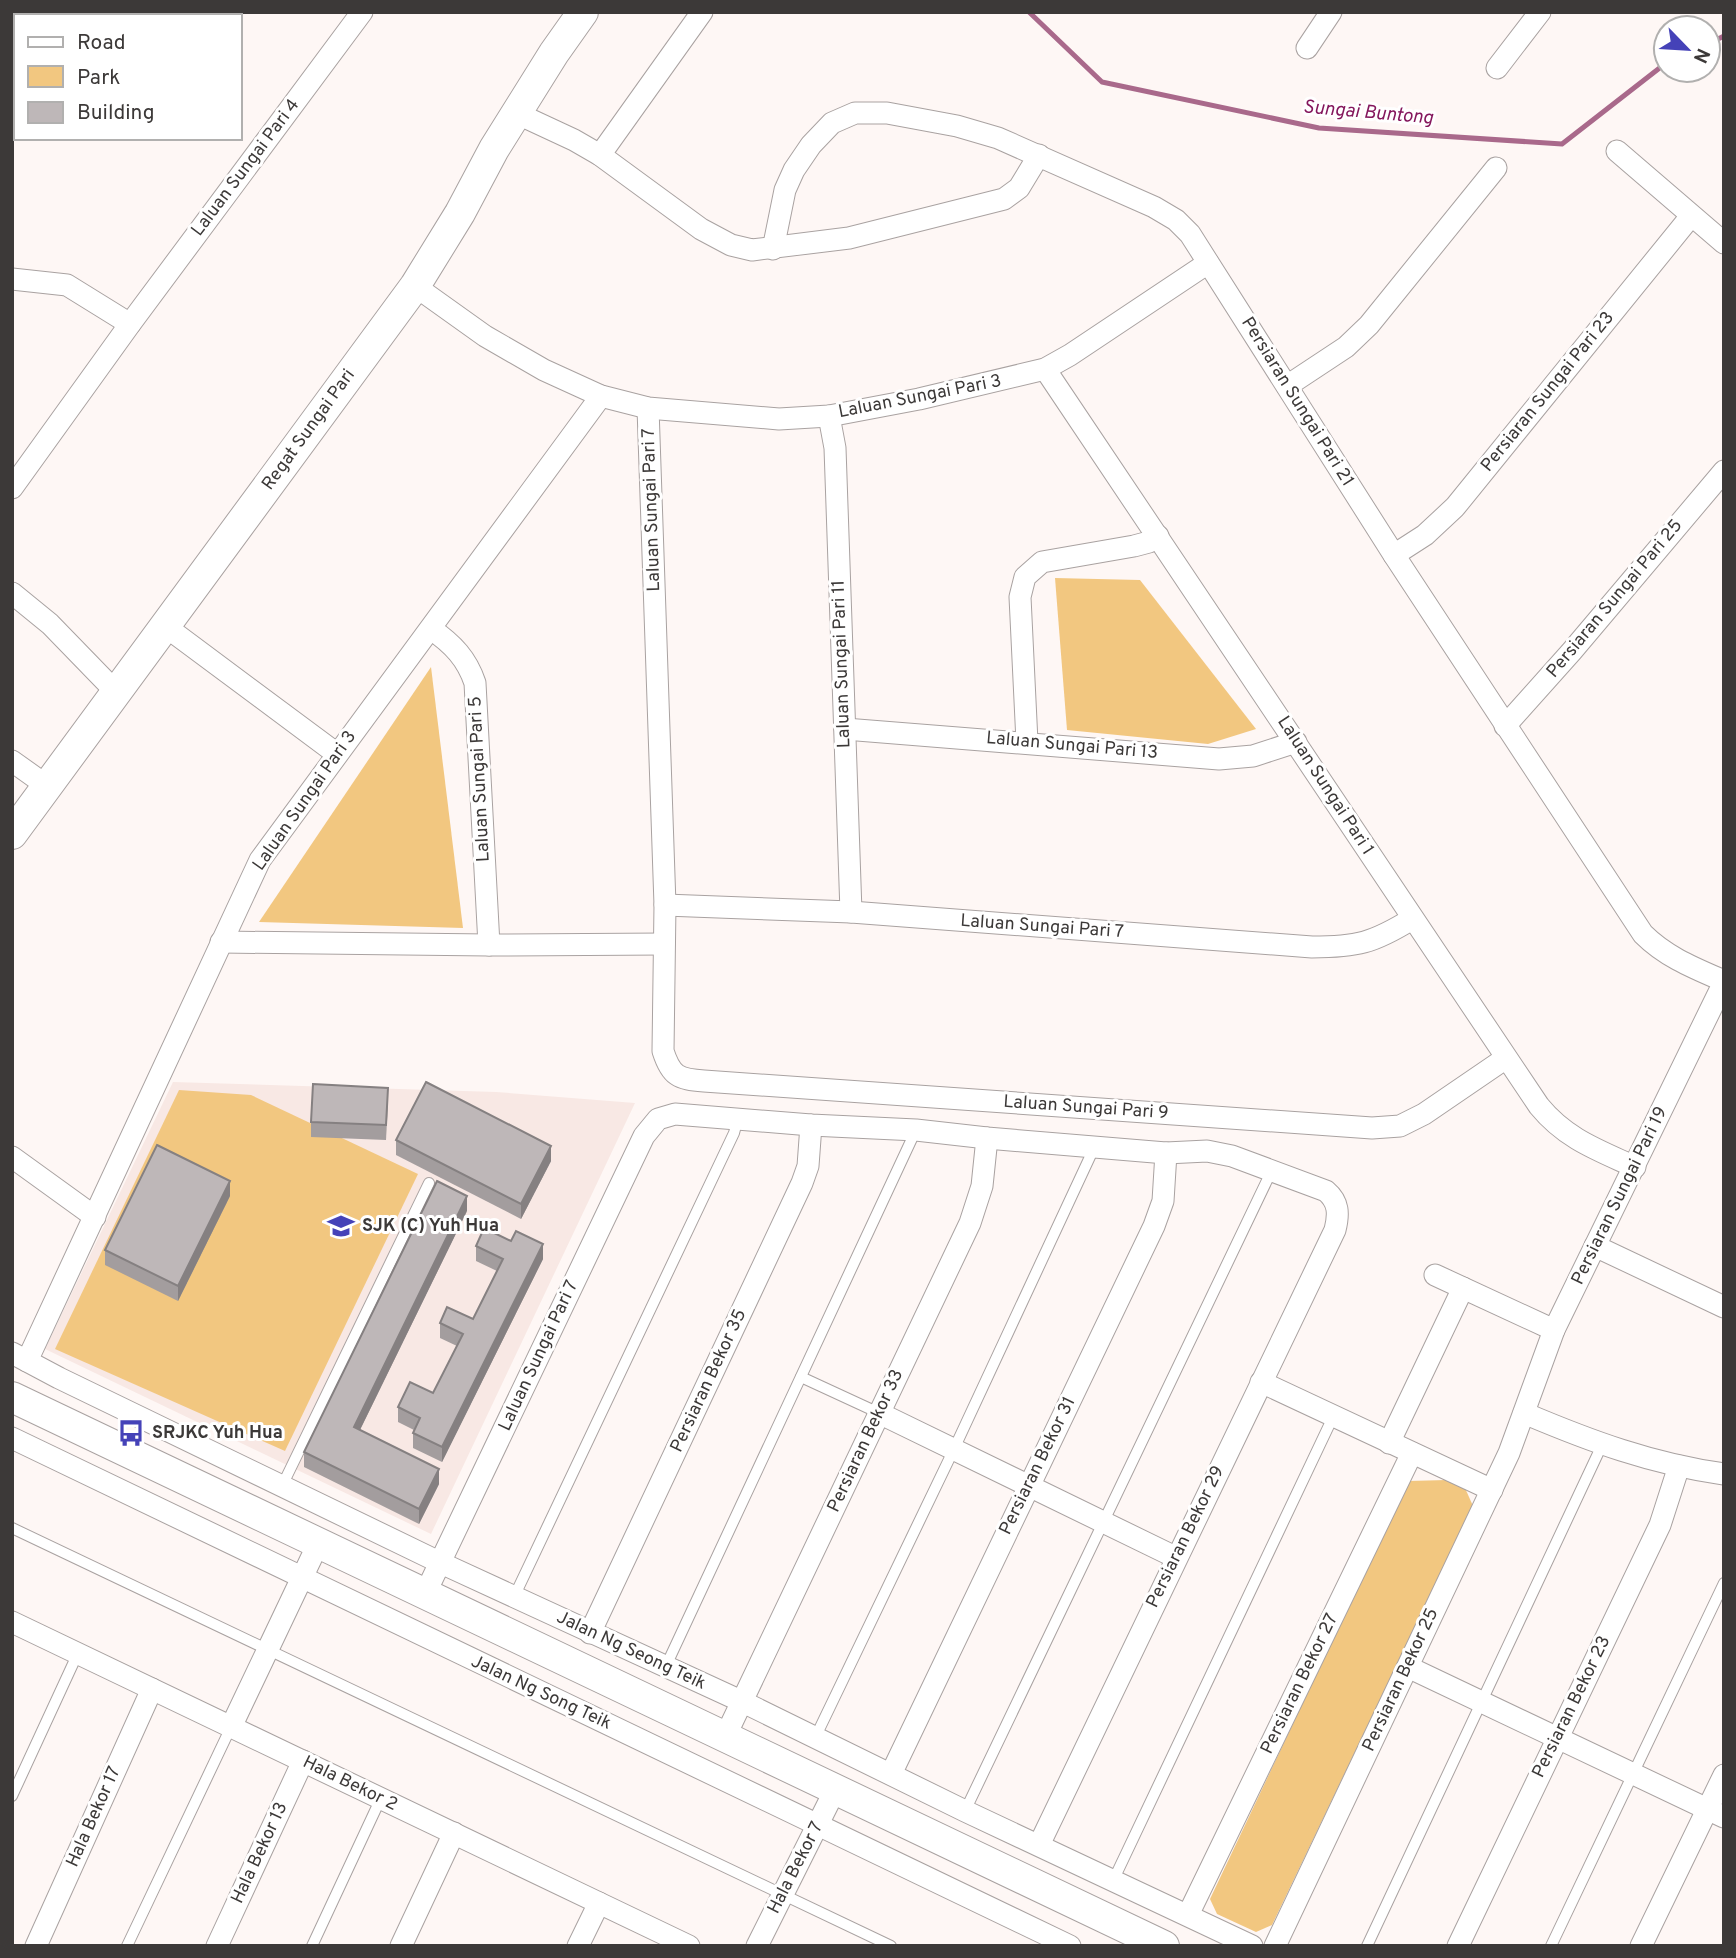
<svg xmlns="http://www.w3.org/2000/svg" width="1736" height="1958" viewBox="0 0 1736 1958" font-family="Overpass,sans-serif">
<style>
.built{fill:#f8e8e4}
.green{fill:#f2c780}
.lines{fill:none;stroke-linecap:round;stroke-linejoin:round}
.stream{stroke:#a9698b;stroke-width:5}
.service-casing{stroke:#a9a2a1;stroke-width:12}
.minor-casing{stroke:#a9a2a1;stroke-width:23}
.secondary-casing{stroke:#a9a2a1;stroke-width:32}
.service{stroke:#fff;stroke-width:10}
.minor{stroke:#fff;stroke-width:21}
.secondary{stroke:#fff;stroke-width:30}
.wall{fill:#a39d9e}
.shaded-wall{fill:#858081}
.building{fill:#beb7b8;stroke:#858081;stroke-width:2}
.labels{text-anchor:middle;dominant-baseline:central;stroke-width:6;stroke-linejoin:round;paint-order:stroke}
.street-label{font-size:18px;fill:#3c3938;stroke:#fff}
.poi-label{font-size:18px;font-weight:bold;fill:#3c3938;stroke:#fff;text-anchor:start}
.water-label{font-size:19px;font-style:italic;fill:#84175d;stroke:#fff}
</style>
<rect width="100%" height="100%" fill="#fef7f5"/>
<polygon class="built" points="173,1082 496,1092 635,1103 431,1534 45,1349"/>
<g class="green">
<polygon points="1055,578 1140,580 1256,729 1208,744 1067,730"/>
<polygon points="431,667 463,928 259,922"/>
<polygon points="179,1090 251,1095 418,1174 285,1451 55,1349"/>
<polygon points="1447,1480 1465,1488 1473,1506 1272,1925 1256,1932 1217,1914 1210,1899 1408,1481"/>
</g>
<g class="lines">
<g class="stream">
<polyline points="1029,12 1102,82 1319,128 1562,144 1666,63"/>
<polyline points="1708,44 1724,36"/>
</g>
<defs>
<g id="service">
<polyline points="801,1377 879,1413"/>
<polyline points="282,1486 429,1183"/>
<polyline points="12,1528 891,1946"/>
<polyline points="514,1597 734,1133 738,1118"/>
<polyline points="665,1668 916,1130"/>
<polyline points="815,1738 954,1449 1095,1146"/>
<polyline points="12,1796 78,1653"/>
<polyline points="965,1811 1272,1170"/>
<polyline points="1113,1881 1333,1417"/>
<polyline points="127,1946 231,1727"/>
<polyline points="312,1946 381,1798"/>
<polyline points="1367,1946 1602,1445"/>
<polyline points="1551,1946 1724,1583"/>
</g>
<g id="minor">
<polyline points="142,16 145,12"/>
<polyline points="1307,48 1331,12"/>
<polyline points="1497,68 1540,12"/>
<polyline points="12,110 16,110"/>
<polyline points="516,113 574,140 600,155 701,229 731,245 752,250 849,238 1004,199 1019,188 1039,155"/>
<polyline points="1617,151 1724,243"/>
<polyline points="600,155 702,12"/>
<path d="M773 249 785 190 794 170 811 145 832 123 855 113H887L957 126 998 138 1154 207 1176 220 1190 234 1394 555 1643 934C1666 957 1694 968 1724 981"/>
<polyline points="12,279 67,285 130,324"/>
<polyline points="415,286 485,336 544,370 601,396 648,408 779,419 829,416 919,399 1045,369 1070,355 1208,263"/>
<path d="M1045 369 1539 1106C1566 1139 1598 1150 1635 1167"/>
<polyline points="1287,386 1346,347 1369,325 1496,168"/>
<path d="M648 408 665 905 663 1051C671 1076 678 1079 704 1081L1372 1128 1400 1126 1424 1114 1506 1058"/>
<polyline points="829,416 835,448 851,912"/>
<polyline points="12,488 130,324 362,12"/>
<polyline points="1394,555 1425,535 1455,507 1691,216"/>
<polyline points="12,593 50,624 116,692"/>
<polyline points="165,626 337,754"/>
<path d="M431 629C453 644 467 659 475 683L489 945"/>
<polyline points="1505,726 1572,651 1724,471"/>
<polyline points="845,729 1219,759 1253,756 1296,742"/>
<polyline points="1027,742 1020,597 1025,577 1042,562 1134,546 1149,542 1158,536"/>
<polyline points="12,761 47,786"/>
<path d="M665 905 851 912 1312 947C1357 947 1373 943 1412 919"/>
<polyline points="221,942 489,945 664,944"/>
<polyline points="12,1157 95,1217"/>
<polyline points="1595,1246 1724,1307"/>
<polyline points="1435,1275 1554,1330"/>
<polyline points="12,1353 59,1378 441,1563 743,1702 965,1811 1252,1946"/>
<polyline points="27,1361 260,860 601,396"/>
<polyline points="1261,1382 1492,1490"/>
<polyline points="879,1413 1175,1557"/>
<path d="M1524 1413C1590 1441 1652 1464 1724 1474"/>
<polyline points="12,1438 1070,1946"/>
<polyline points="1389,1443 1463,1288"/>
<path d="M425 1594 644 1136 658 1119 675 1114 811 1125 916 1130 987 1138 1166 1153 1207 1151 1232 1156 1326 1191C1339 1202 1339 1214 1335 1230L1039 1845"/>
<polyline points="12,1622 689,1946"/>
<polyline points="590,1633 802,1183 808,1166 811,1125"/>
<polyline points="1408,1667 1724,1817"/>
<polyline points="231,1727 318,1544"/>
<polyline points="725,1737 970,1223 982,1186 987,1138"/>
<polyline points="891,1774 1154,1226 1163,1201 1166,1153"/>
<polyline points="1188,1915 1412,1453"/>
<polyline points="36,1946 152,1689"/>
<polyline points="217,1946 303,1761"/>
<polyline points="401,1946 454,1833"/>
<polyline points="578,1946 599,1903"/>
<polyline points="757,1946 835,1790"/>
<polyline points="1275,1946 1509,1453 1554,1330 1724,982"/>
<polyline points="1458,1946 1660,1525 1679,1466"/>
<polyline points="1641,1946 1724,1775"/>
</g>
<g id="secondary">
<polyline points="12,834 415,286 460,213 494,149 554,53 583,12"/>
<polyline points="12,1397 1164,1946"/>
</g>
</defs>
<use href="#service" class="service-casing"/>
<use href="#minor" class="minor-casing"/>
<use href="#secondary" class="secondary-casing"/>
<use href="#service" class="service"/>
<use href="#minor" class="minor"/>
<use href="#secondary" class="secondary"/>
</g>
<g class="wall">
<polygon points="388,1103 386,1140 311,1137 311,1122"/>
<polygon points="396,1140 551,1161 521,1219 396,1155"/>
<polygon points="230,1196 178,1301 105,1265 105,1250"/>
<polygon points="467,1211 360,1430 439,1484 419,1524 304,1467 304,1452"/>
<polygon points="476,1246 543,1259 442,1462 413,1448 413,1433 414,1430 398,1422 398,1407 433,1393 457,1346 440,1338 440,1323 473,1319 497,1271 476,1261"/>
</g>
<g class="shaded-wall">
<polygon points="551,1146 551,1161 521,1219 521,1204"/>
<polygon points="230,1181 230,1196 178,1301 178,1286"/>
<polygon points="467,1196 467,1211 354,1442 354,1427"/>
<polygon points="543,1244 543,1259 442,1462 442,1447"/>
<polygon points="439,1469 439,1484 419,1524 419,1509"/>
</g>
<g class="building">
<polygon points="426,1082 551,1146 521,1204 396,1140"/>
<polygon points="313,1084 388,1088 386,1125 311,1122"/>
<polygon points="157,1145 230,1181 178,1286 105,1250"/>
<polygon points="437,1181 467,1196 354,1427 439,1469 419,1509 304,1452"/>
<polygon points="484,1228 511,1241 516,1231 543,1244 442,1447 413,1433 420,1418 398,1407 410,1382 433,1393 463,1334 440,1323 447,1307 473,1319 503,1259 476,1246"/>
</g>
<defs>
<symbol id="school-bare" viewBox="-9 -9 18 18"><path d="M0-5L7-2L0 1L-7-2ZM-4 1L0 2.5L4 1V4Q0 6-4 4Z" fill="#4542b8" stroke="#fff" stroke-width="2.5" paint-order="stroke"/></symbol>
<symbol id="bus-bare" viewBox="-9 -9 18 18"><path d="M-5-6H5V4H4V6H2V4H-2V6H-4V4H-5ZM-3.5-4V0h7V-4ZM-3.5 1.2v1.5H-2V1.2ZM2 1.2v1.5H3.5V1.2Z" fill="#4542b8" stroke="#fff" stroke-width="2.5" paint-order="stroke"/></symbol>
</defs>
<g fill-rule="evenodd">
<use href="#school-bare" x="322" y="1207" width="38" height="38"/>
<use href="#bus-bare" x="112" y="1414" width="38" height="38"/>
</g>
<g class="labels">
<g class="street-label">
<text transform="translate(246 168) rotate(-53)">Laluan Sungai Pari 4</text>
<text transform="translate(1548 392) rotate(-51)">Persiaran Sungai Pari 23</text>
<text transform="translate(920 397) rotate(-11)">Laluan Sungai Pari 3</text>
<text transform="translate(1297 402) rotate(58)">Persiaran Sungai Pari 21</text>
<text transform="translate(309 430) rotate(-54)">Regat Sungai Pari</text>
<text transform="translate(652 510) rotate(-92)">Laluan Sungai Pari 7</text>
<text transform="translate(1615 599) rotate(-50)">Persiaran Sungai Pari 25</text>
<text transform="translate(842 664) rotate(-92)">Laluan Sungai Pari 11</text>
<text transform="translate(1072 746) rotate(5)">Laluan Sungai Pari 13</text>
<text transform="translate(480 779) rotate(-93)">Laluan Sungai Pari 5</text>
<text transform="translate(1325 786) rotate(57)">Laluan Sungai Pari 1</text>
<text transform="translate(305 801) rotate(-55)">Laluan Sungai Pari 3</text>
<text transform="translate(1042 927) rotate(4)">Laluan Sungai Pari 7</text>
<text transform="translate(1086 1108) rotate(4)">Laluan Sungai Pari 9</text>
<text transform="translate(1620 1196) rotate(-64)">Persiaran Sungai Pari 19</text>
<text transform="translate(539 1356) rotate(-65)">Laluan Sungai Pari 7</text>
<text transform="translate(709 1381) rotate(-65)">Persiaran Bekor 35</text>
<text transform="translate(866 1441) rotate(-65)">Persiaran Bekor 33</text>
<text transform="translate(1038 1466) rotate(-64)">Persiaran Bekor 31</text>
<text transform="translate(1186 1537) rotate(-64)">Persiaran Bekor 29</text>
<text transform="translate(631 1651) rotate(25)">Jalan Ng Seong Teik</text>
<text transform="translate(1401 1680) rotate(-65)">Persiaran Bekor 25</text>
<text transform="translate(1300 1684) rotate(-64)">Persiaran Bekor 27</text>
<text transform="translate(541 1693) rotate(25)">Jalan Ng Song Teik</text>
<text transform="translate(1572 1707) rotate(-64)">Persiaran Bekor 23</text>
<text transform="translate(350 1784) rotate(26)">Hala Bekor 2</text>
<text transform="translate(94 1817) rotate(-66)">Hala Bekor 17</text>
<text transform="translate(260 1853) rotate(-65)">Hala Bekor 13</text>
<text transform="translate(796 1868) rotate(-63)">Hala Bekor 7</text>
</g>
<g class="poi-label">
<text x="362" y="1226">SJK (C) Yuh Hua</text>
<text x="152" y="1433">SRJKC Yuh Hua</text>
</g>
<g class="water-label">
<text transform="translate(1368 113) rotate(5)">Sungai Buntong</text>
</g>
</g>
<rect width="1736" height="1958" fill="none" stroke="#3c3938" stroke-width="28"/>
<rect x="14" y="14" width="228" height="126" fill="#ffffff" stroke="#b1b0af" stroke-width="2"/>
<rect x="28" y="37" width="35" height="10" fill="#ffffff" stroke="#b1b0af" stroke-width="2"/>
<text x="77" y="49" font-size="21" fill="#3c3938">Road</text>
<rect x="28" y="66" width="35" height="21" fill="#f2c780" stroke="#b1b0af" stroke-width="2"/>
<text x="77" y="84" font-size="21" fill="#3c3938">Park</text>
<rect x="28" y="102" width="35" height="21" fill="#beb7b8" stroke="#b1b0af" stroke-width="2"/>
<text x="77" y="119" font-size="21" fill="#3c3938">Building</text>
<g transform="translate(1687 49) rotate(115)"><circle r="33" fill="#ffffff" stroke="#b1b0af" stroke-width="2"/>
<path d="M0-5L12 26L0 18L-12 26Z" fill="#4542b8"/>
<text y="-10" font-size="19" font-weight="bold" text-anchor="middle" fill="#3c3938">N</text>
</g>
</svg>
